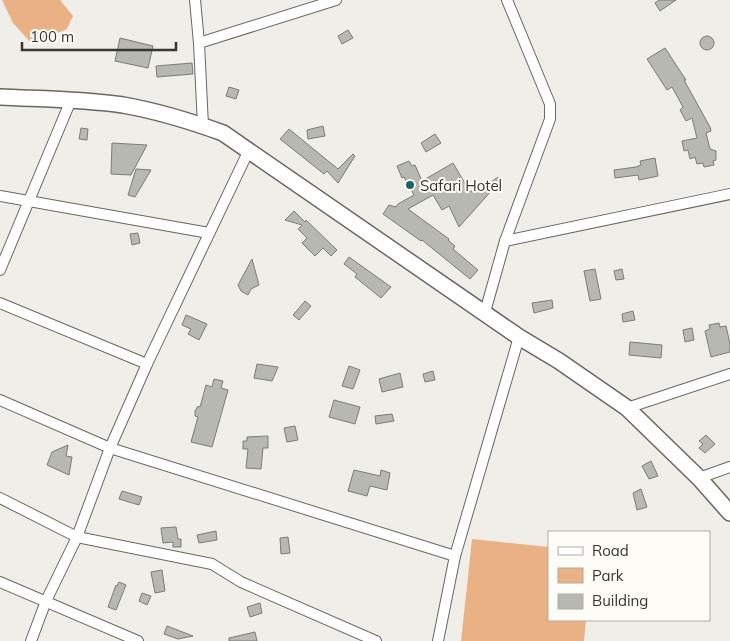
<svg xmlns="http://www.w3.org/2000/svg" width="730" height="641" viewBox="0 0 730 641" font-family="Mulish,sans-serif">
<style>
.green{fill:#eab284}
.building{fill:#b7b8b2;stroke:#7b7c77}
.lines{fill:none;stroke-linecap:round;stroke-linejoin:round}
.street-casing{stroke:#686762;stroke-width:12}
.secondary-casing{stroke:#686762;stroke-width:18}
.street{stroke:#fff;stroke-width:10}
.secondary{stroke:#fff;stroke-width:15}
.poi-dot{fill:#1a6765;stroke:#fdfcf6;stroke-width:2}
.labels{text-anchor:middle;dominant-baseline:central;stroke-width:4;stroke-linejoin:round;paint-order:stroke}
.poi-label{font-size:15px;fill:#363634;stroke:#fdfcf6;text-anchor:start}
</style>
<rect width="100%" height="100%" fill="#efeee8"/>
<g class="green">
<polygon points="2,0 60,0 73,16 67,29 32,44 13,23"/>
<polygon points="472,539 549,547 549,620 586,620 584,641 461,641"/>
</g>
<g class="building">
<polygon points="659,0 676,0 660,11 655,3"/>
<polygon points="348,30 353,38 342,44 338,36"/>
<circle cx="707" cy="43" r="7"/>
<polygon points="120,38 153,46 148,68 115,61"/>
<polygon points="665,48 686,80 684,80 710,127 711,131 706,133 710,149 716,151 716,160 713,161 714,165 704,167 703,163 697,164 695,157 690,159 688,150 684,151 682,141 697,138 692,118 686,121 680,110 683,107 672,87 667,90 647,59"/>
<polygon points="192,63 193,74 157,77 156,66"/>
<polygon points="229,87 239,90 236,99 226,96"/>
<polygon points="323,126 325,136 308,139 307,130"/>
<polygon points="81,128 88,129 87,140 79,139"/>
<polygon points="289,129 338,169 353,154 355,156 338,183 327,171 324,174 280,139"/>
<polygon points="435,134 441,143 426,152 421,143"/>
<polygon points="112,143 147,145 131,175 111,174"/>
<polygon points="655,158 658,176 639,180 638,175 615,178 614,170 636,167 641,165 640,161"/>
<polygon points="409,161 412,166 415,165 422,181 453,163 470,192 478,187 480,190 498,177 501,180 459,227 449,206 442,210 433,195 408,209 449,239 448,240 455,246 453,249 478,270 470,279 422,240 421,241 383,214 389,205 396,207 398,204 414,195 404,177 402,178 397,166"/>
<polygon points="136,169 151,170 135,197 128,195"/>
<polygon points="294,211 305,222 306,220 337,250 331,256 323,248 315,256 302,243 307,238 298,229 302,225 285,220"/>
<polygon points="138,233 140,243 132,245 130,234"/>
<polygon points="349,257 391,287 381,298 355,277 357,274 344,264"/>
<polygon points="252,259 259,285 251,289 248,295 241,291 238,285"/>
<polygon points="595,269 601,299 590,301 584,271"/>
<polygon points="622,269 624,279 616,280 614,271"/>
<polygon points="552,300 553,308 534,313 532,303"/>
<polygon points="305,301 311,306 299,320 293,315"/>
<polygon points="633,311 635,320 623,322 622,314"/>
<polygon points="186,315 207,324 199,340 188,334 191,329 182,325"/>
<polygon points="719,323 720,327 726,326 730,344 730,352 711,357 705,331 710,329 709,325"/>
<polygon points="692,328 694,340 685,342 683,330"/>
<polygon points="630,342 662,345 661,358 629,355"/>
<polygon points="257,364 278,367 272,381 254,378"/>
<polygon points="349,366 360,370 353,389 342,386"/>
<polygon points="433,371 435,380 425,382 423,374"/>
<polygon points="400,373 403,387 382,392 379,379"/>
<polygon points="214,379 223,381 221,388 228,390 212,447 191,442 198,417 195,416 195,411 198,406 200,407 206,385 212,387"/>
<polygon points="334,400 360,407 355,424 329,417"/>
<polygon points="392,414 394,421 376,424 375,416"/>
<polygon points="295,426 298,440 287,442 284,428"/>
<polygon points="706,435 715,444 705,453 699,448 703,444 699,441"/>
<polygon points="268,436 268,448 263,448 261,469 246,468 248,449 243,449 243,441 247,441 247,437"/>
<polygon points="68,445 66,456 72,457 69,475 47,465 52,452"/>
<polygon points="651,461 658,476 649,479 642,466"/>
<polygon points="354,470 380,476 381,470 390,473 387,490 370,486 367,496 348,491"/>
<polygon points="641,489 647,507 637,510 633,493"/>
<polygon points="122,491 142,497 139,505 119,499"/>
<polygon points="176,527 178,539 181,539 181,547 173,547 173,542 163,543 161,528"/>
<polygon points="216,531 217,540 199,543 197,535"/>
<polygon points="288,537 290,553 281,554 280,538"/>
<polygon points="162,570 165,591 155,593 151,572"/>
<polygon points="119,582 126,585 116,610 108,607 116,585 117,586"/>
<polygon points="142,593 151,596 147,605 139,601"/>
<polygon points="260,603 262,613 250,617 247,607"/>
<polygon points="167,626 193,636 178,639 164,634"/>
<polygon points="255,632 257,641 229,641 229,638"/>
</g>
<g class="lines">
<defs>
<g id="street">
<polyline points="195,0 199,43 203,126"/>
<polyline points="199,43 336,0"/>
<polyline points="0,196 209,233"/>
<polyline points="505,241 730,194"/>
<polyline points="0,270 71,100"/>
<polyline points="0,303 147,364"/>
<polyline points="485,312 505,241 550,119 550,104 507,0"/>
<polyline points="0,400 110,448 455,556 438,641"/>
<polyline points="627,408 730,374"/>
<polyline points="699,478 730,467"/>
<polyline points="0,498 77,537 212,564 241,582 376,641"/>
<polyline points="455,556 519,337"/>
<polyline points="0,582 138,641"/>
<polyline points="31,641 46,601 77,537 110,448 147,364 249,150"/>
</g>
<path id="secondary" d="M0 97C41 99 82 99 123 105 157 111 190 121 223 133L519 337 559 361 627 408 699 478 730 513"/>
</defs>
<use href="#street" class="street-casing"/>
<use href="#secondary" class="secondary-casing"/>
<use href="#street" class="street"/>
<use href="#secondary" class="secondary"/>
</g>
<circle class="poi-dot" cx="410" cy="185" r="5"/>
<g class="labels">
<g class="poi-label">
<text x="420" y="185">Safari Hotel</text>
</g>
</g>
<rect x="548" y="531" width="162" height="90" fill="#fdfcf6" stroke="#adada8"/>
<rect x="558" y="547" width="25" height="8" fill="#ffffff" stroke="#adada8"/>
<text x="592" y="556" font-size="15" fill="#363634">Road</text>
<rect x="558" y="568" width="25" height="15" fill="#eab284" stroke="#adada8"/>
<text x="592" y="581" font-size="15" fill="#363634">Park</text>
<rect x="558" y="594" width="25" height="15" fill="#b7b8b2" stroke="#adada8"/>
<text x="592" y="606" font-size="15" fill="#363634">Building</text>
<path d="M22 42v8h154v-8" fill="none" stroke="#363634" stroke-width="2.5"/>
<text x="30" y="42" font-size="15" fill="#363634" stroke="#fdfcf6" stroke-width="4" paint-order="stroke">100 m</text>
</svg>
